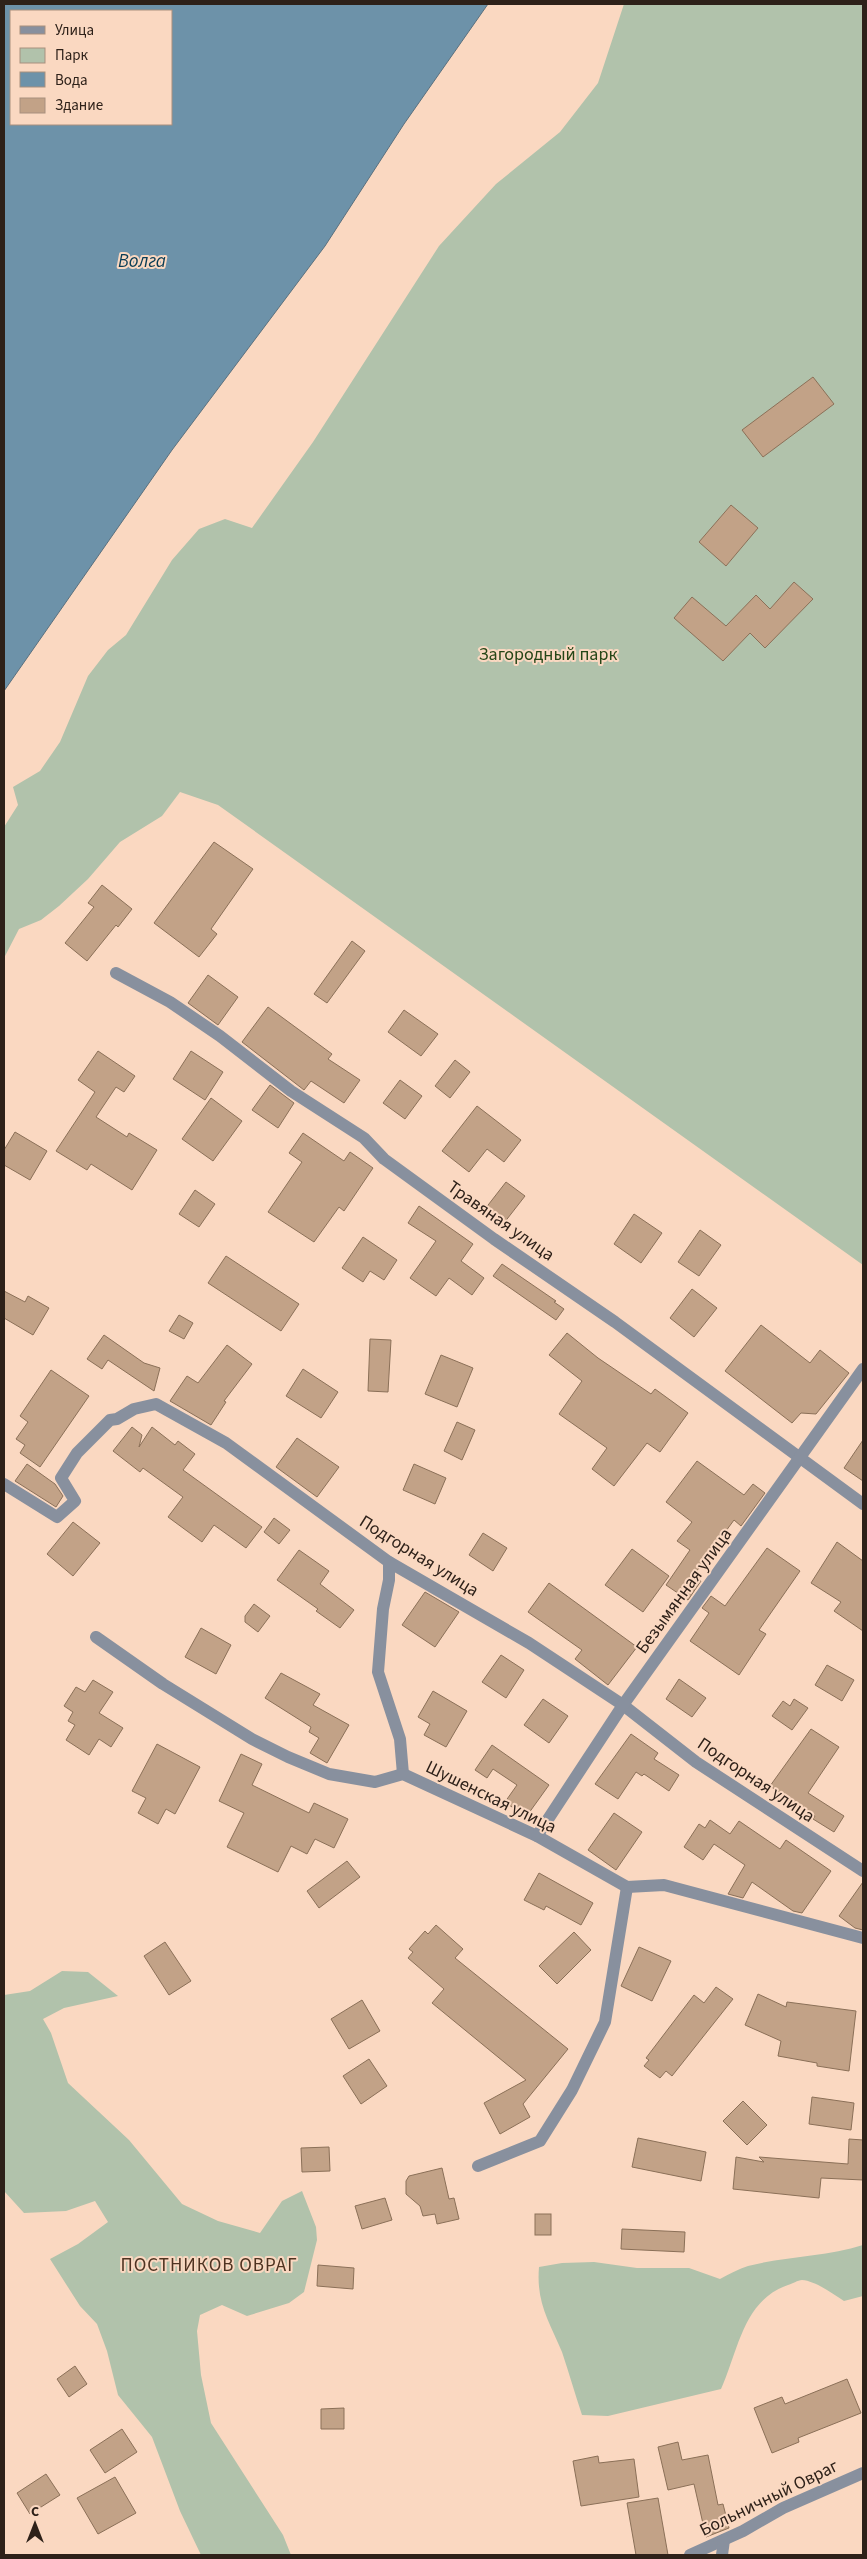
<svg xmlns="http://www.w3.org/2000/svg" width="867" height="2559" viewBox="0 0 867 2559" font-family="'Source Sans 3',sans-serif">
<style>
.green{fill:#b1c2ab}
.water{fill:#6d92a9;stroke:#5a707e;fill-rule:evenodd}
.building{fill:#c2a287;stroke:#8b7058}
.lines{fill:none;stroke-linecap:round;stroke-linejoin:round}
.minor{stroke:#88909e;stroke-width:12}
.labels{text-anchor:middle;dominant-baseline:central;stroke-width:4;stroke-linejoin:round;paint-order:stroke}
.park-label{font-size:18px;fill:#264617;stroke:#fad8c1}
.street-label{font-size:18px;fill:#2e2119;stroke:#fad8c1}
.water-label{font-size:19px;font-style:italic;fill:#093c55;stroke:#fad8c1}
.neighbourhood-label{font-size:19px;letter-spacing:1px;fill:#4e3321;stroke:#fad8c1}
</style>
<rect width="100%" height="100%" fill="#fad8c1"/>
<g class="green">
<polygon points="624,4 863,4 863,1265 218,805 180,792 162,816 120,842 88,879 59,906 41,920 19,929 4,958 4,827 18,805 13,787 40,771 60,742 88,676 108,650 126,635 172,560 199,529 225,519 252,528 313,442 439,246 496,184 560,132 598,83"/>
<polygon points="62,1971 88,1972 118,1996 64,2008 43,2019 51,2033 68,2083 129,2140 182,2204 218,2221 260,2233 282,2201 302,2191 316,2227 317,2240 304,2292 289,2303 247,2316 222,2305 200,2315 197,2331 201,2375 211,2423 283,2535 291,2555 201,2555 180,2511 152,2437 118,2395 107,2351 97,2324 80,2306 50,2259 78,2244 108,2222 95,2201 66,2211 24,2213 4,2191 4,1995 30,1991"/>
<path d="M863 2245V2296L844 2301C833 2294 816 2281 802 2280 798 2280 792 2284 788 2285 743 2300 738 2352 721 2389L608 2416 582 2415C575 2394 569 2373 562 2352 549 2321 536 2303 539 2267L562 2263 594 2262 637 2268H689L720 2279C729 2274 739 2269 748 2266 786 2256 826 2257 863 2245Z"/>
</g>
<path class="water" d="M4 4H488L404 124 325 246 172 450 4 691ZM11 11H171V124H11Z"/>
<g class="building">
<polygon points="813,377 834,404 763,457 742,430"/>
<polygon points="731,505 758,528 726,566 699,542"/>
<polygon points="794,582 813,599 765,648 750,633 723,661 674,618 692,597 726,626 756,595 770,609"/>
<polygon points="214,842 253,869 211,929 217,934 199,957 154,923"/>
<polygon points="102,885 132,909 118,927 116,925 87,961 65,943 94,907 88,903"/>
<polygon points="352,941 365,951 327,1003 314,994"/>
<polygon points="208,975 238,997 218,1025 188,1003"/>
<polygon points="268,1007 332,1054 328,1059 360,1080 344,1103 311,1081 304,1090 242,1042"/>
<polygon points="404,1010 438,1034 421,1056 388,1032"/>
<polygon points="98,1051 135,1076 124,1092 116,1087 96,1117 127,1137 129,1133 157,1150 132,1190 91,1164 87,1170 56,1151 95,1092 78,1080"/>
<polygon points="191,1051 223,1072 205,1100 173,1079"/>
<polygon points="455,1060 470,1072 450,1098 435,1086"/>
<polygon points="400,1080 422,1096 405,1119 383,1103"/>
<polygon points="270,1085 294,1103 278,1128 252,1110"/>
<polygon points="211,1098 242,1121 213,1161 182,1139"/>
<polygon points="477,1106 521,1140 504,1162 487,1149 469,1172 442,1151"/>
<polygon points="15,1132 47,1151 30,1180 4,1165 4,1150"/>
<polygon points="303,1133 344,1161 350,1152 373,1168 344,1211 339,1207 314,1242 268,1212 302,1162 289,1153"/>
<polygon points="506,1182 525,1196 504,1223 485,1209"/>
<polygon points="195,1190 215,1204 199,1227 179,1214"/>
<polygon points="419,1206 473,1244 461,1261 484,1278 472,1295 449,1278 436,1296 410,1278 436,1241 408,1223"/>
<polygon points="634,1214 662,1233 641,1263 614,1244"/>
<polygon points="700,1230 721,1245 699,1276 678,1262"/>
<polygon points="363,1237 397,1260 384,1280 370,1271 363,1282 342,1268"/>
<polygon points="226,1256 299,1304 281,1331 208,1283"/>
<polygon points="502,1264 556,1301 554,1302 564,1309 556,1320 493,1276"/>
<polygon points="692,1289 717,1308 694,1337 670,1318"/>
<polygon points="4,1291 25,1302 28,1296 49,1308 33,1335 4,1318"/>
<polygon points="179,1315 193,1323 184,1339 169,1331"/>
<polygon points="761,1325 810,1363 820,1350 849,1373 816,1414 801,1413 792,1423 725,1371"/>
<polygon points="567,1333 598,1358 651,1394 655,1389 688,1413 660,1452 647,1443 614,1486 592,1469 607,1448 559,1414 582,1381 549,1355"/>
<polygon points="104,1335 144,1363 160,1368 154,1391 108,1360 102,1369 87,1359"/>
<polygon points="370,1339 391,1340 388,1392 368,1391"/>
<polygon points="227,1345 252,1364 224,1401 226,1402 211,1425 170,1401 187,1376 198,1383"/>
<polygon points="441,1355 473,1368 457,1407 425,1394"/>
<polygon points="303,1369 338,1392 321,1418 286,1396"/>
<polygon points="51,1370 89,1396 40,1467 20,1453 25,1445 16,1439 28,1422 20,1416"/>
<polygon points="457,1422 475,1430 462,1460 444,1451"/>
<polygon points="132,1427 142,1435 139,1447 152,1427 175,1445 178,1441 195,1454 183,1470 262,1527 246,1548 214,1525 202,1542 168,1517 183,1497 143,1468 140,1472 113,1451"/>
<polygon points="297,1438 339,1467 317,1497 276,1467"/>
<polygon points="863,1440 863,1481 844,1468"/>
<polygon points="697,1461 744,1495 753,1484 765,1493 741,1526 734,1520 693,1576 701,1581 688,1600 666,1585 690,1550 677,1541 692,1522 666,1502"/>
<polygon points="27,1464 55,1484 63,1496 56,1507 15,1481"/>
<polygon points="414,1464 446,1478 435,1504 403,1490"/>
<polygon points="274,1518 290,1530 279,1544 264,1532"/>
<polygon points="73,1522 100,1543 73,1576 47,1554"/>
<polygon points="483,1533 507,1548 493,1571 469,1555"/>
<polygon points="837,1542 863,1561 863,1631 834,1611 841,1602 811,1583"/>
<polygon points="767,1548 800,1571 759,1630 766,1634 739,1675 690,1641 709,1613 702,1608 711,1596 725,1606"/>
<polygon points="632,1549 669,1576 643,1612 605,1585"/>
<polygon points="299,1550 329,1571 320,1584 354,1610 340,1628 316,1611 318,1609 277,1580"/>
<polygon points="549,1583 637,1647 608,1685 575,1659 582,1650 528,1612"/>
<polygon points="425,1592 459,1612 435,1647 402,1625"/>
<polygon points="254,1604 270,1616 258,1632 245,1622 245,1616"/>
<polygon points="201,1628 231,1645 216,1674 185,1657"/>
<polygon points="501,1655 524,1670 506,1698 482,1682"/>
<polygon points="827,1665 854,1680 842,1701 815,1685"/>
<polygon points="281,1673 320,1694 313,1705 349,1725 327,1763 310,1753 319,1738 309,1732 311,1727 265,1698"/>
<polygon points="679,1679 706,1698 692,1717 666,1699"/>
<polygon points="93,1680 113,1692 99,1713 123,1728 111,1747 99,1739 89,1755 66,1740 75,1725 68,1721 73,1712 64,1706 76,1687 85,1692"/>
<polygon points="433,1691 467,1711 446,1747 424,1735 430,1724 418,1717"/>
<polygon points="543,1699 568,1716 549,1743 524,1725"/>
<polygon points="794,1699 808,1708 792,1730 772,1716 783,1701 790,1706"/>
<polygon points="811,1729 839,1747 808,1793 844,1816 834,1832 813,1819 815,1816 770,1786"/>
<polygon points="631,1734 658,1753 654,1759 679,1775 669,1791 644,1774 642,1776 636,1772 618,1799 595,1784"/>
<polygon points="157,1744 200,1767 175,1814 166,1809 158,1824 138,1813 146,1798 132,1791"/>
<polygon points="492,1745 549,1785 526,1817 505,1802 517,1785 493,1769 487,1778 475,1770"/>
<polygon points="241,1754 262,1764 252,1785 309,1813 314,1803 348,1819 334,1848 315,1839 307,1854 291,1846 278,1872 227,1847 244,1813 219,1801"/>
<polygon points="614,1813 642,1832 616,1870 588,1850"/>
<polygon points="710,1820 730,1834 739,1821 780,1849 786,1840 831,1871 802,1913 793,1911 752,1882 743,1898 728,1894 745,1865 714,1844 703,1860 684,1847 699,1824 705,1828"/>
<polygon points="347,1861 360,1877 319,1908 307,1891"/>
<polygon points="539,1873 593,1903 581,1925 546,1906 544,1910 524,1900"/>
<polygon points="863,1882 863,1930 855,1928 839,1916"/>
<polygon points="436,1925 463,1949 455,1958 568,2049 523,2104 530,2117 500,2134 484,2103 526,2080 432,2003 444,1989 408,1958 413,1952 409,1949 425,1931 428,1934"/>
<polygon points="574,1932 591,1950 557,1984 539,1966"/>
<polygon points="165,1942 191,1981 169,1995 144,1956"/>
<polygon points="639,1947 671,1961 652,2001 621,1986"/>
<polygon points="716,1987 733,1999 672,2076 666,2071 660,2078 644,2066 649,2060 646,2058 694,1995 704,2003"/>
<polygon points="758,1994 786,2007 787,2002 856,2011 849,2071 817,2066 817,2063 778,2056 781,2041 745,2025"/>
<polygon points="362,2000 380,2031 349,2049 331,2019"/>
<polygon points="369,2059 387,2086 361,2104 343,2076"/>
<polygon points="812,2097 854,2103 851,2130 809,2124"/>
<polygon points="743,2101 767,2125 747,2145 723,2121"/>
<polygon points="638,2138 706,2152 701,2181 632,2167"/>
<polygon points="849,2139 863,2140 863,2180 821,2178 819,2198 733,2189 736,2157 764,2162 759,2157 848,2164"/>
<polygon points="329,2147 330,2171 302,2172 301,2148"/>
<polygon points="442,2168 449,2199 454,2198 459,2219 437,2224 435,2214 423,2216 420,2206 406,2194 406,2181 409,2176"/>
<polygon points="385,2198 392,2220 362,2229 355,2206"/>
<rect x="535" y="2214" width="16" height="21"/>
<polygon points="622,2229 685,2232 684,2252 621,2249"/>
<polygon points="318,2265 354,2268 353,2289 317,2286"/>
<polygon points="75,2366 87,2384 69,2397 57,2379"/>
<polygon points="847,2379 861,2413 798,2438 799,2442 772,2453 754,2408 782,2397 785,2404"/>
<polygon points="344,2408 344,2429 321,2429 321,2409"/>
<polygon points="122,2429 137,2452 105,2473 90,2450"/>
<polygon points="678,2442 682,2460 708,2455 718,2505 723,2504 729,2528 706,2537 694,2484 668,2490 658,2447"/>
<polygon points="598,2456 599,2463 634,2459 639,2497 581,2506 573,2461"/>
<polygon points="46,2474 60,2495 30,2514 17,2493"/>
<polygon points="115,2477 136,2513 98,2534 77,2498"/>
<polygon points="658,2498 668,2555 636,2555 627,2503"/>
</g>
<g class="lines">
<g class="minor">
<polyline points="116,973 170,1002 220,1036 291,1091 364,1138 384,1159 494,1239 615,1322 863,1504"/>
<polyline points="4,1484 57,1517 75,1501 61,1478 77,1453 110,1420 117,1419 134,1409 156,1404 226,1443 389,1562 529,1643 623,1705 696,1762 863,1871"/>
<polyline points="389,1562 389,1580 383,1609 378,1672 400,1739 403,1774"/>
<polyline points="96,1637 163,1684 252,1739 288,1757 329,1774 375,1782 403,1774 537,1836 627,1887 664,1885 863,1938"/>
<polyline points="537,1836 623,1705 863,1369"/>
<polyline points="478,2166 540,2141 572,2090 605,2022 627,1887"/>
<polyline points="690,2555 743,2531 783,2508 863,2473"/>
<polyline points="722,2555 724,2540"/>
</g>
</g>
<g class="labels">
<g class="park-label">
<text x="548" y="654">Загородный парк</text>
</g>
<g class="street-label">
<text transform="translate(501 1221) rotate(35)">Травяная улица</text>
<text transform="translate(419 1556) rotate(32)">Подгорная улица</text>
<text transform="translate(684 1591) rotate(-54)">Безымянная улица</text>
<text transform="translate(756 1780) rotate(34)">Подгорная улица</text>
<text transform="translate(491 1797) rotate(26)">Шушенская улица</text>
<text transform="translate(769 2498) rotate(-26)">Больничный Овраг</text>
</g>
<g class="water-label">
<text x="142" y="261">Волга</text>
</g>
<g class="neighbourhood-label">
<text x="209" y="2265">ПОСТНИКОВ ОВРАГ</text>
</g>
</g>
<rect width="867" height="2559" fill="none" stroke="#2e2119" stroke-width="10"/>
<rect x="10" y="10" width="162" height="115" fill="#fad8c1" stroke="#a88f7e"/>
<rect x="20" y="26" width="25" height="8" fill="#88909e" stroke="#a88f7e"/>
<text x="55" y="35" font-size="15" fill="#2e2119">Улица</text>
<rect x="20" y="48" width="25" height="15" fill="#b1c2ab" stroke="#a88f7e"/>
<text x="55" y="60" font-size="15" fill="#2e2119">Парк</text>
<rect x="20" y="72" width="25" height="15" fill="#6d92a9" stroke="#a88f7e"/>
<text x="55" y="85" font-size="15" fill="#2e2119">Вода</text>
<rect x="20" y="98" width="25" height="15" fill="#c2a287" stroke="#a88f7e"/>
<text x="55" y="110" font-size="15" fill="#2e2119">Здание</text>
<g transform="translate(35 2524)" stroke="#fad8c1" stroke-width="4" paint-order="stroke">
<path d="M0-4L9 19L0 12L-9 19Z" fill="#2e2119"/>
<text y="-8" font-size="14" font-weight="bold" text-anchor="middle" fill="#2e2119">С</text>
</g>
</svg>
